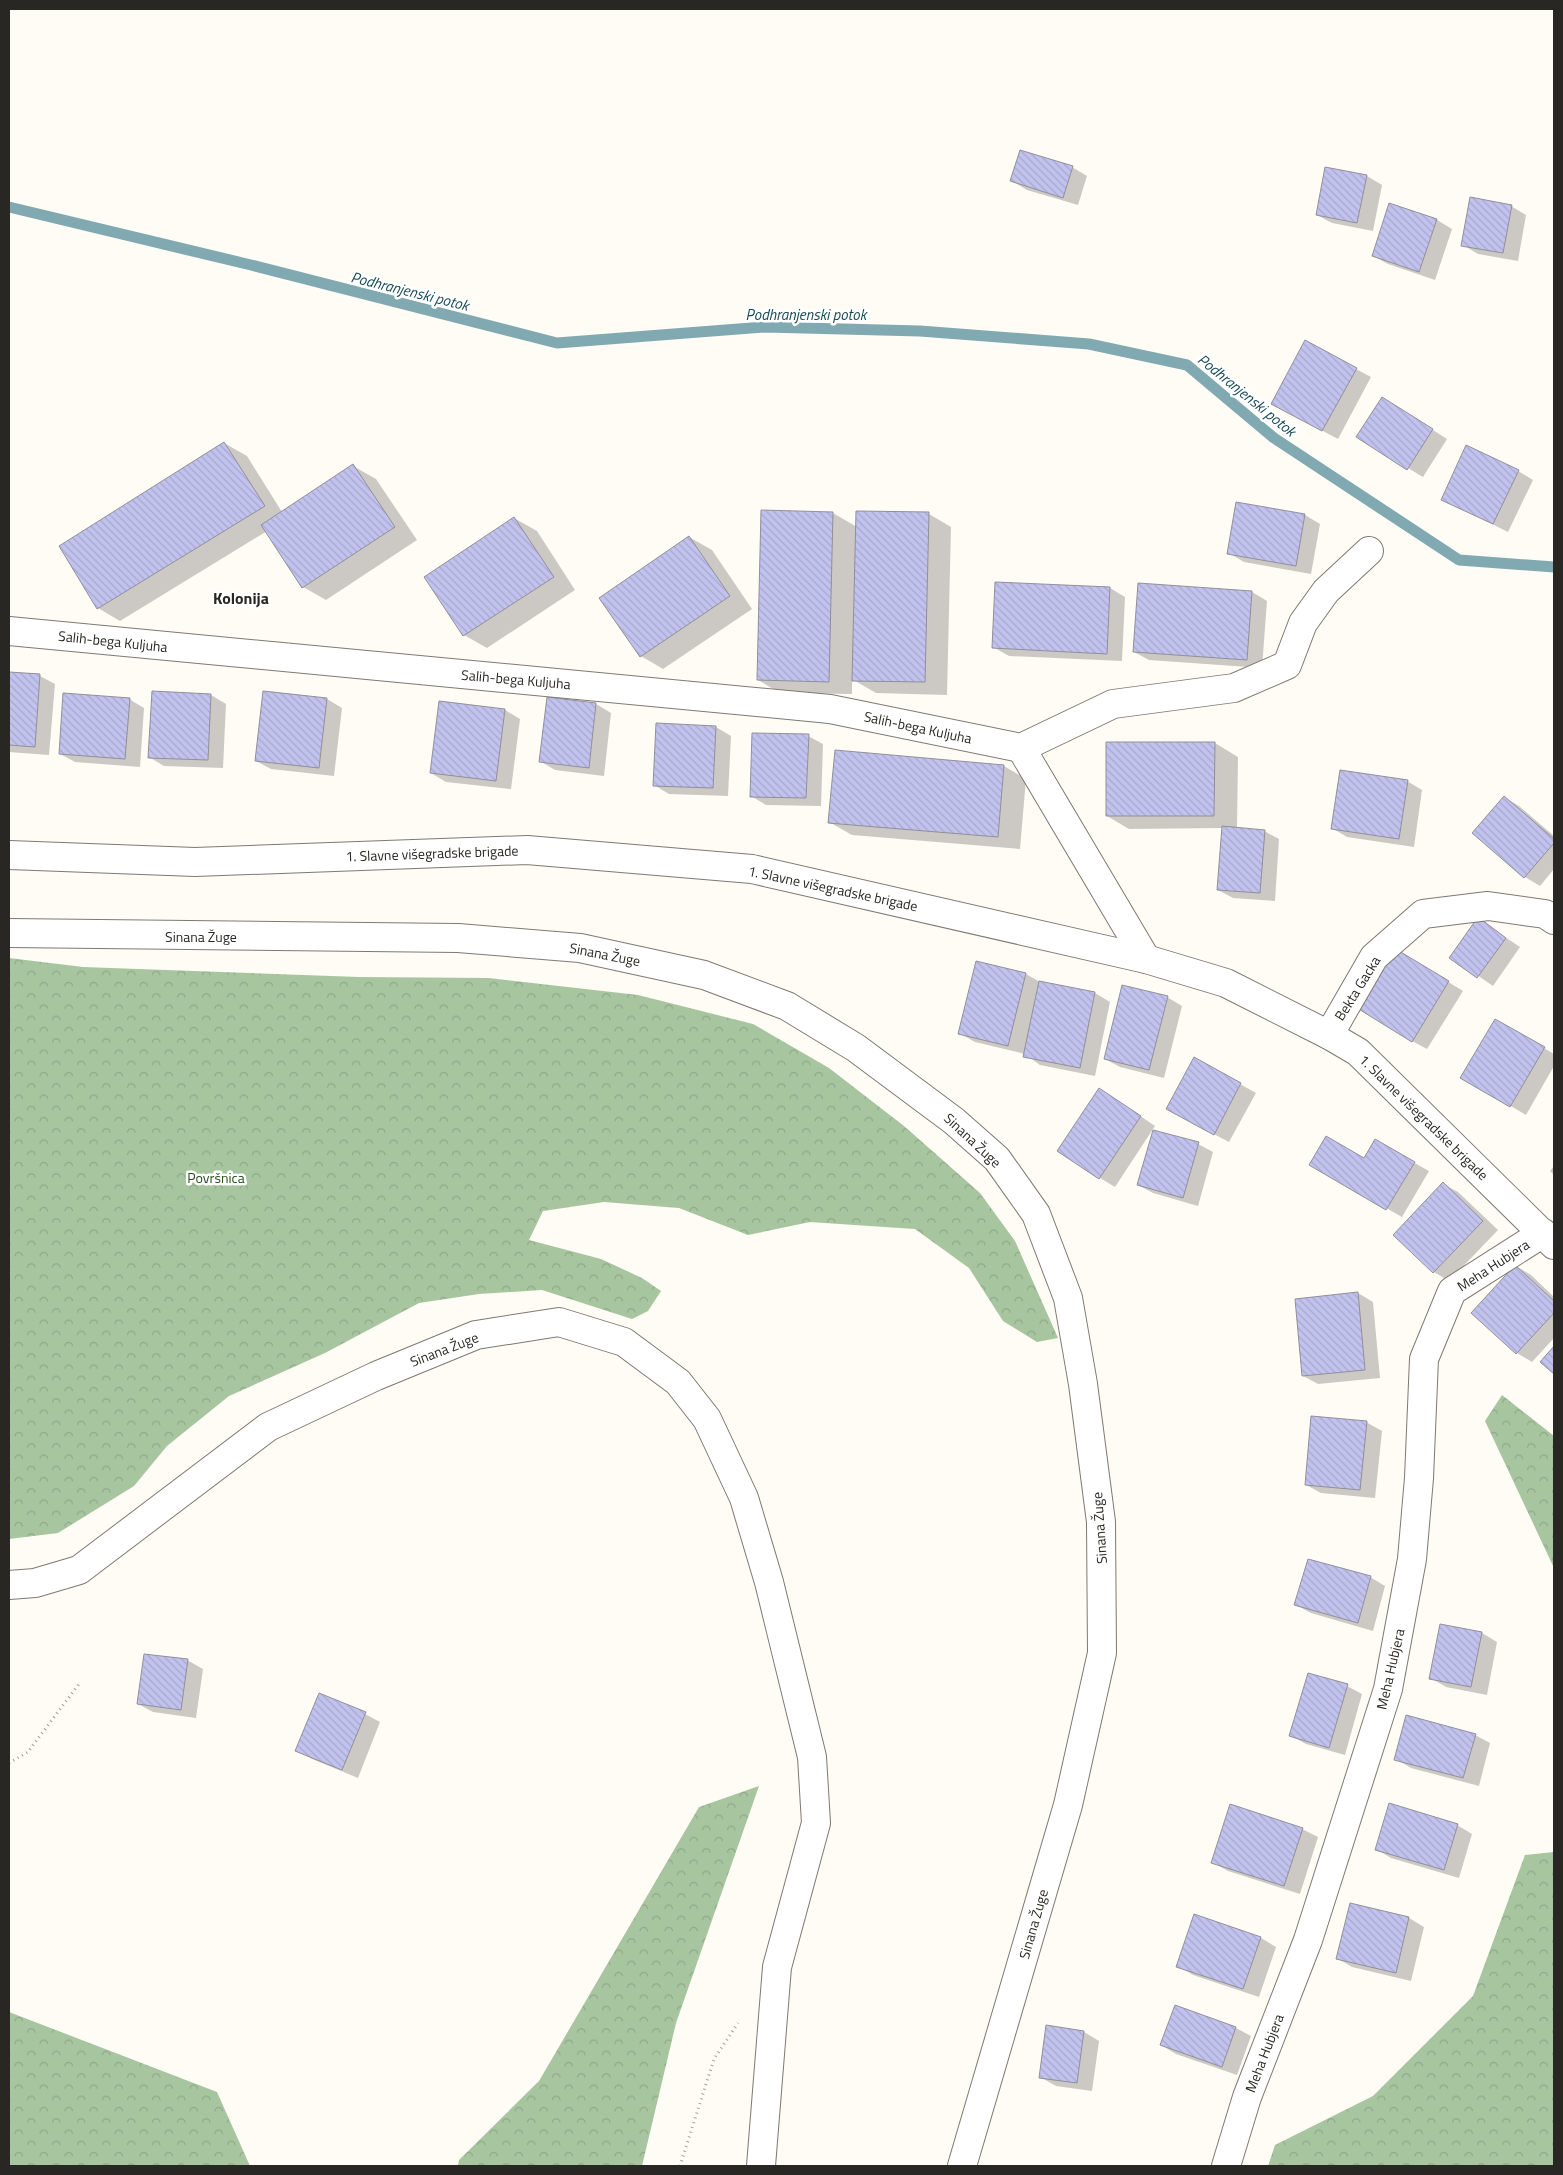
<svg xmlns="http://www.w3.org/2000/svg" width="1563" height="2175" viewBox="0 0 1563 2175" font-family="'Titillium Web',sans-serif">
<style>
.forest{fill:url(#forest-crowns)}
.shadow{fill:#0003}
.lines{fill:none;stroke-linecap:round;stroke-linejoin:round}
.stream{stroke:#81a9b2;stroke-width:11}
.building{fill:url(#building-back-hatch);stroke:#909099}
.minor-casing{stroke:#7f7972;stroke-width:30}
.secondary-casing{stroke:#7f7972;stroke-width:30}
.path{stroke:#a5a29d;stroke-width:3;stroke-dasharray:1 4;stroke-linecap:butt}
.minor{stroke:#fff;stroke-width:28}
.secondary{stroke:#fff;stroke-width:28}
.labels{text-anchor:middle;dominant-baseline:central;stroke-width:5;stroke-linejoin:round;paint-order:stroke}
.street-label{font-size:14px;fill:#292723;stroke:#fff}
.park-label{font-size:14px;fill:#264e1a;stroke:#fff}
.water-label{font-size:15px;font-style:italic;fill:#174954;stroke:#fff}
.quarter-label{font-size:16px;font-weight:bold;fill:#292723;stroke:#fff}
</style>
<defs>
<pattern id="forest-crowns" width="20" height="18" patternUnits="userSpaceOnUse" patternTransform="scale(1.25)"><rect width="20" height="18" fill="#a7c59f"/><path d="M2 6a3 3 0 1 1 6 0M12 15a3 3 0 1 1 6 0" fill="none" stroke="#90a989"/></pattern>
<pattern id="building-back-hatch" width="6" height="6" patternUnits="userSpaceOnUse" patternTransform="scale(1.25)"><rect width="6" height="6" fill="#c2c2ef"/><path d="M-1 5l2 2M0 0l6 6M5-1l2 2" fill="none" stroke="#a7a7cd"/></pattern>
</defs>
<rect width="100%" height="100%" fill="#fffbf5"/>
<g class="forest">
<polygon points="9,958 83,967 359,977 489,978 638,995 753,1024 829,1068 904,1126 980,1193 1015,1241 1058,1338 1037,1342 1003,1321 969,1268 915,1229 810,1222 748,1235 679,1208 604,1202 543,1211 529,1240 601,1259 642,1278 661,1291 648,1311 632,1319 542,1290 479,1294 419,1303 325,1353 229,1396 167,1446 134,1486 58,1533 9,1539"/>
<polygon points="1502,1395 1554,1436 1554,1568 1485,1421"/>
<polygon points="759,1786 676,2023 642,2166 458,2166 459,2160 539,2081 699,1807"/>
<polygon points="1554,1852 1554,2166 1268,2166 1275,2145 1373,2096 1473,1996 1525,1855"/>
<polygon points="9,2012 217,2092 250,2166 9,2166"/>
</g>
<g class="shadow">
<polygon points="1072,167 1087,176 1078,205 1027,190 1012,181"/>
<polygon points="1326,168 1367,176 1382,185 1373,231 1332,223 1317,215"/>
<polygon points="1390,204 1437,220 1452,229 1435,280 1388,264 1373,256"/>
<polygon points="1511,206 1526,215 1518,261 1478,254 1463,245"/>
<polygon points="1356,369 1371,377 1338,439 1287,412"/>
<polygon points="1397,407 1447,439 1423,477 1408,468"/>
<polygon points="224,443 247,456 282,512 353,466 376,479 417,540 326,600 303,587 267,531 120,621 98,608"/>
<polygon points="1518,471 1533,480 1508,532 1442,499"/>
<polygon points="1237,503 1305,515 1320,524 1311,574 1244,562 1229,553"/>
<polygon points="833,513 857,527 929,514 951,527 947,695 876,693 852,679 852,694 780,693 758,680"/>
<polygon points="514,518 537,531 575,590 487,648 464,635"/>
<polygon points="689,537 712,550 752,609 663,669 641,656"/>
<polygon points="996,583 1110,588 1125,597 1122,661 1009,656 993,647"/>
<polygon points="1252,592 1267,601 1262,668 1149,660 1134,652"/>
<polygon points="9,673 40,676 55,684 49,755 9,752"/>
<polygon points="211,695 226,704 223,768 164,766 149,757"/>
<polygon points="129,699 144,708 140,767 75,762 60,754"/>
<polygon points="327,699 342,708 334,776 271,769 256,761"/>
<polygon points="596,704 611,713 604,776 555,770 540,761"/>
<polygon points="505,710 520,719 511,789 446,782 431,773"/>
<polygon points="657,725 716,727 731,736 728,796 669,794 654,785"/>
<polygon points="808,736 823,744 821,806 766,805 751,796"/>
<polygon points="1215,743 1238,757 1237,829 1264,831 1279,839 1275,901 1233,898 1218,890 1223,828 1129,829 1107,816"/>
<polygon points="1004,766 1026,779 1020,849 852,835 829,822"/>
<polygon points="1407,781 1422,790 1414,847 1347,837 1332,828"/>
<polygon points="1504,797 1519,806 1554,836 1554,869 1540,886 1525,877 1474,833"/>
<polygon points="1478,919 1520,947 1493,986 1451,957"/>
<polygon points="1409,958 1463,991 1427,1049 1412,1041"/>
<polygon points="977,962 1026,974 1040,982 1095,993 1110,1002 1095,1076 1040,1065 1025,1054 975,1042 959,1033"/>
<polygon points="1167,997 1182,1006 1164,1078 1120,1067 1105,1059"/>
<polygon points="1496,1020 1554,1054 1554,1066 1526,1115 1462,1077"/>
<polygon points="1195,1059 1256,1093 1229,1142 1183,1118"/>
<polygon points="1114,1098 1155,1126 1115,1187 1100,1178"/>
<polygon points="1375,1141 1429,1171 1402,1217 1311,1165 1365,1159"/>
<polygon points="1198,1144 1213,1152 1198,1206 1153,1193 1138,1185"/>
<polygon points="1554,1166 1554,1175 1550,1171"/>
<polygon points="1443,1184 1458,1192 1498,1230 1449,1281 1434,1272 1394,1235"/>
<polygon points="1516,1266 1531,1275 1554,1297 1554,1338 1532,1362 1517,1353"/>
<polygon points="1358,1293 1373,1302 1380,1378 1318,1384 1303,1376"/>
<polygon points="1366,1422 1382,1431 1375,1498 1321,1493 1306,1485"/>
<polygon points="1370,1577 1385,1586 1373,1631 1311,1613 1296,1605"/>
<polygon points="1482,1633 1497,1642 1487,1695 1446,1687 1431,1678"/>
<polygon points="187,1660 203,1669 196,1718 153,1712 138,1704"/>
<polygon points="1347,1686 1362,1694 1345,1755 1306,1744 1291,1736"/>
<polygon points="320,1695 365,1714 380,1722 358,1778 312,1759 297,1750"/>
<polygon points="1475,1735 1490,1743 1479,1786 1411,1768 1396,1759"/>
<polygon points="1457,1825 1472,1834 1459,1878 1391,1858 1376,1849"/>
<polygon points="1302,1829 1318,1837 1300,1894 1228,1871 1212,1862"/>
<polygon points="1350,1904 1409,1918 1424,1927 1411,1981 1352,1967 1337,1958"/>
<polygon points="1195,1916 1261,1938 1276,1947 1259,1997 1193,1975 1178,1966"/>
<polygon points="1047,2027 1084,2032 1099,2041 1092,2091 1056,2086 1040,2077"/>
<polygon points="1236,2028 1251,2036 1237,2075 1176,2054 1161,2045"/>
</g>
<g class="lines">
<polyline class="stream" points="9,207 251,265 557,343 765,327 920,331 1089,344 1187,365 1274,438 1459,560 1554,567"/>
</g>
<g class="building">
<polygon points="1020,150 1073,166 1063,198 1010,181"/>
<polygon points="1325,167 1367,175 1357,223 1316,215"/>
<polygon points="1470,197 1512,205 1503,253 1461,246"/>
<polygon points="1389,203 1437,219 1419,272 1372,256"/>
<polygon points="1305,340 1357,368 1322,431 1271,404"/>
<polygon points="1382,397 1433,429 1407,470 1356,437"/>
<polygon points="224,442 265,506 97,609 59,546"/>
<polygon points="1466,445 1519,470 1493,524 1441,500"/>
<polygon points="353,464 395,527 302,588 261,525"/>
<polygon points="1236,502 1305,514 1296,566 1227,554"/>
<polygon points="761,510 833,512 829,682 757,680"/>
<polygon points="856,511 929,512 925,682 852,681"/>
<polygon points="514,517 554,577 463,636 424,577"/>
<polygon points="689,536 730,596 640,657 599,598"/>
<polygon points="995,582 1110,587 1107,654 992,648"/>
<polygon points="1138,583 1252,591 1247,660 1133,652"/>
<polygon points="9,672 40,674 35,747 9,745"/>
<polygon points="152,691 211,694 208,760 148,758"/>
<polygon points="263,691 327,698 319,768 255,761"/>
<polygon points="63,693 130,698 125,759 59,754"/>
<polygon points="547,697 596,703 589,768 539,762"/>
<polygon points="439,701 505,709 496,781 430,773"/>
<polygon points="656,723 716,726 713,788 653,786"/>
<polygon points="752,733 809,734 806,798 750,797"/>
<polygon points="1106,742 1215,742 1214,816 1106,816"/>
<polygon points="835,750 1004,765 998,837 828,823"/>
<polygon points="1340,770 1408,780 1399,839 1331,829"/>
<polygon points="1504,796 1554,839 1554,843 1524,878 1472,833"/>
<polygon points="1222,826 1265,830 1260,893 1217,890"/>
<polygon points="1478,917 1506,938 1477,978 1449,958"/>
<polygon points="1394,948 1449,981 1412,1042 1357,1008"/>
<polygon points="976,961 1026,973 1008,1046 958,1034"/>
<polygon points="1039,981 1095,992 1080,1068 1023,1057"/>
<polygon points="1122,985 1168,996 1149,1070 1104,1059"/>
<polygon points="1495,1019 1545,1047 1510,1107 1460,1078"/>
<polygon points="1194,1057 1241,1083 1214,1135 1166,1109"/>
<polygon points="1099,1088 1141,1116 1099,1179 1057,1151"/>
<polygon points="1153,1130 1199,1142 1183,1198 1137,1185"/>
<polygon points="1326,1136 1364,1158 1375,1139 1415,1162 1386,1210 1309,1165"/>
<polygon points="1443,1182 1483,1221 1433,1273 1393,1235"/>
<polygon points="1515,1265 1554,1301 1554,1313 1516,1354 1471,1313"/>
<polygon points="1358,1292 1365,1370 1302,1376 1295,1299"/>
<polygon points="1554,1346 1554,1374 1540,1362"/>
<polygon points="1311,1416 1367,1421 1360,1490 1305,1485"/>
<polygon points="1308,1559 1371,1576 1358,1623 1294,1605"/>
<polygon points="1440,1624 1482,1632 1471,1687 1429,1679"/>
<polygon points="144,1654 188,1659 181,1710 137,1704"/>
<polygon points="1308,1673 1348,1684 1329,1748 1289,1736"/>
<polygon points="319,1693 366,1712 342,1770 295,1751"/>
<polygon points="1406,1715 1476,1734 1463,1778 1394,1760"/>
<polygon points="1389,1803 1458,1824 1444,1870 1375,1850"/>
<polygon points="1230,1804 1303,1828 1284,1886 1211,1863"/>
<polygon points="1350,1903 1409,1917 1396,1973 1336,1959"/>
<polygon points="1194,1914 1261,1937 1243,1989 1176,1967"/>
<polygon points="1175,2005 1236,2027 1222,2067 1160,2045"/>
<polygon points="1046,2025 1084,2031 1077,2083 1039,2078"/>
</g>
<g class="lines">
<defs>
<g id="minor">
<polyline points="9,631 830,709 1021,748 1113,704 1234,688 1287,665 1303,623 1326,591 1369,551"/>
<polyline points="1021,748 1146,959"/>
<polyline points="9,855 195,862 527,850 752,869 1146,959 1226,983 1329,1035 1358,1052 1554,1245"/>
<polyline points="1329,1035 1374,957 1423,914 1488,906 1545,914 1554,920"/>
<polyline points="1226,2166 1247,2097 1308,1940 1388,1689 1412,1559 1419,1478 1424,1359 1452,1291 1543,1233"/>
</g>
<g id="secondary">
<polyline points="9,933 458,938 580,948 704,975 787,1006 856,1048 954,1121 997,1159 1036,1214 1068,1298 1083,1384 1101,1522 1102,1653 1068,1805 962,2166"/>
<polyline points="9,1585 35,1583 79,1570 268,1427 376,1376 476,1335 559,1322 624,1342 678,1382 707,1419 744,1498 769,1582 812,1757 816,1823 777,1967 761,2166"/>
</g>
</defs>
<use href="#minor" class="minor-casing"/>
<use href="#secondary" class="secondary-casing"/>
<g class="path">
<polyline points="9,1763 28,1752 79,1684"/>
<polyline points="680,2166 714,2059 738,2023"/>
</g>
<use href="#minor" class="minor"/>
<use href="#secondary" class="secondary"/>
</g>
<g class="labels">
<g class="street-label">
<text transform="translate(113 641) rotate(6)">Salih-bega Kuljuha</text>
<text transform="translate(516 679) rotate(5)">Salih-bega Kuljuha</text>
<text transform="translate(918 727) rotate(12)">Salih-bega Kuljuha</text>
<text transform="translate(432 853) rotate(-2)">1. Slavne višegradske brigade</text>
<text transform="translate(833 888) rotate(12)">1. Slavne višegradske brigade</text>
<text x="201" y="936">Sinana Žuge</text>
<text transform="translate(605 954) rotate(11)">Sinana Žuge</text>
<text transform="translate(1357 988) rotate(-58)">Bekta Gacka</text>
<text transform="translate(1424 1117) rotate(44)">1. Slavne višegradske brigade</text>
<text transform="translate(973 1140) rotate(43)">Sinana Žuge</text>
<text transform="translate(1493 1265) rotate(-33)">Meha Hubjera</text>
<text transform="translate(444 1349) rotate(-21)">Sinana Žuge</text>
<text transform="translate(1099 1528) rotate(-94)">Sinana Žuge</text>
<text transform="translate(1390 1669) rotate(-77)">Meha Hubjera</text>
<text transform="translate(1033 1924) rotate(-74)">Sinana Žuge</text>
<text transform="translate(1264 2053) rotate(-69)">Meha Hubjera</text>
</g>
<g class="park-label">
<text x="216" y="1177">Površnica</text>
</g>
<g class="water-label">
<text transform="translate(410 291) rotate(14)">Podhranjenski potok</text>
<text x="806" y="314">Podhranjenski potok</text>
<text transform="translate(1247 395) rotate(39)">Podhranjenski potok</text>
</g>
<g class="quarter-label">
<text x="241" y="598">Kolonija</text>
</g>
</g>
<rect width="1563" height="2175" fill="none" stroke="#292723" stroke-width="20"/>
</svg>
